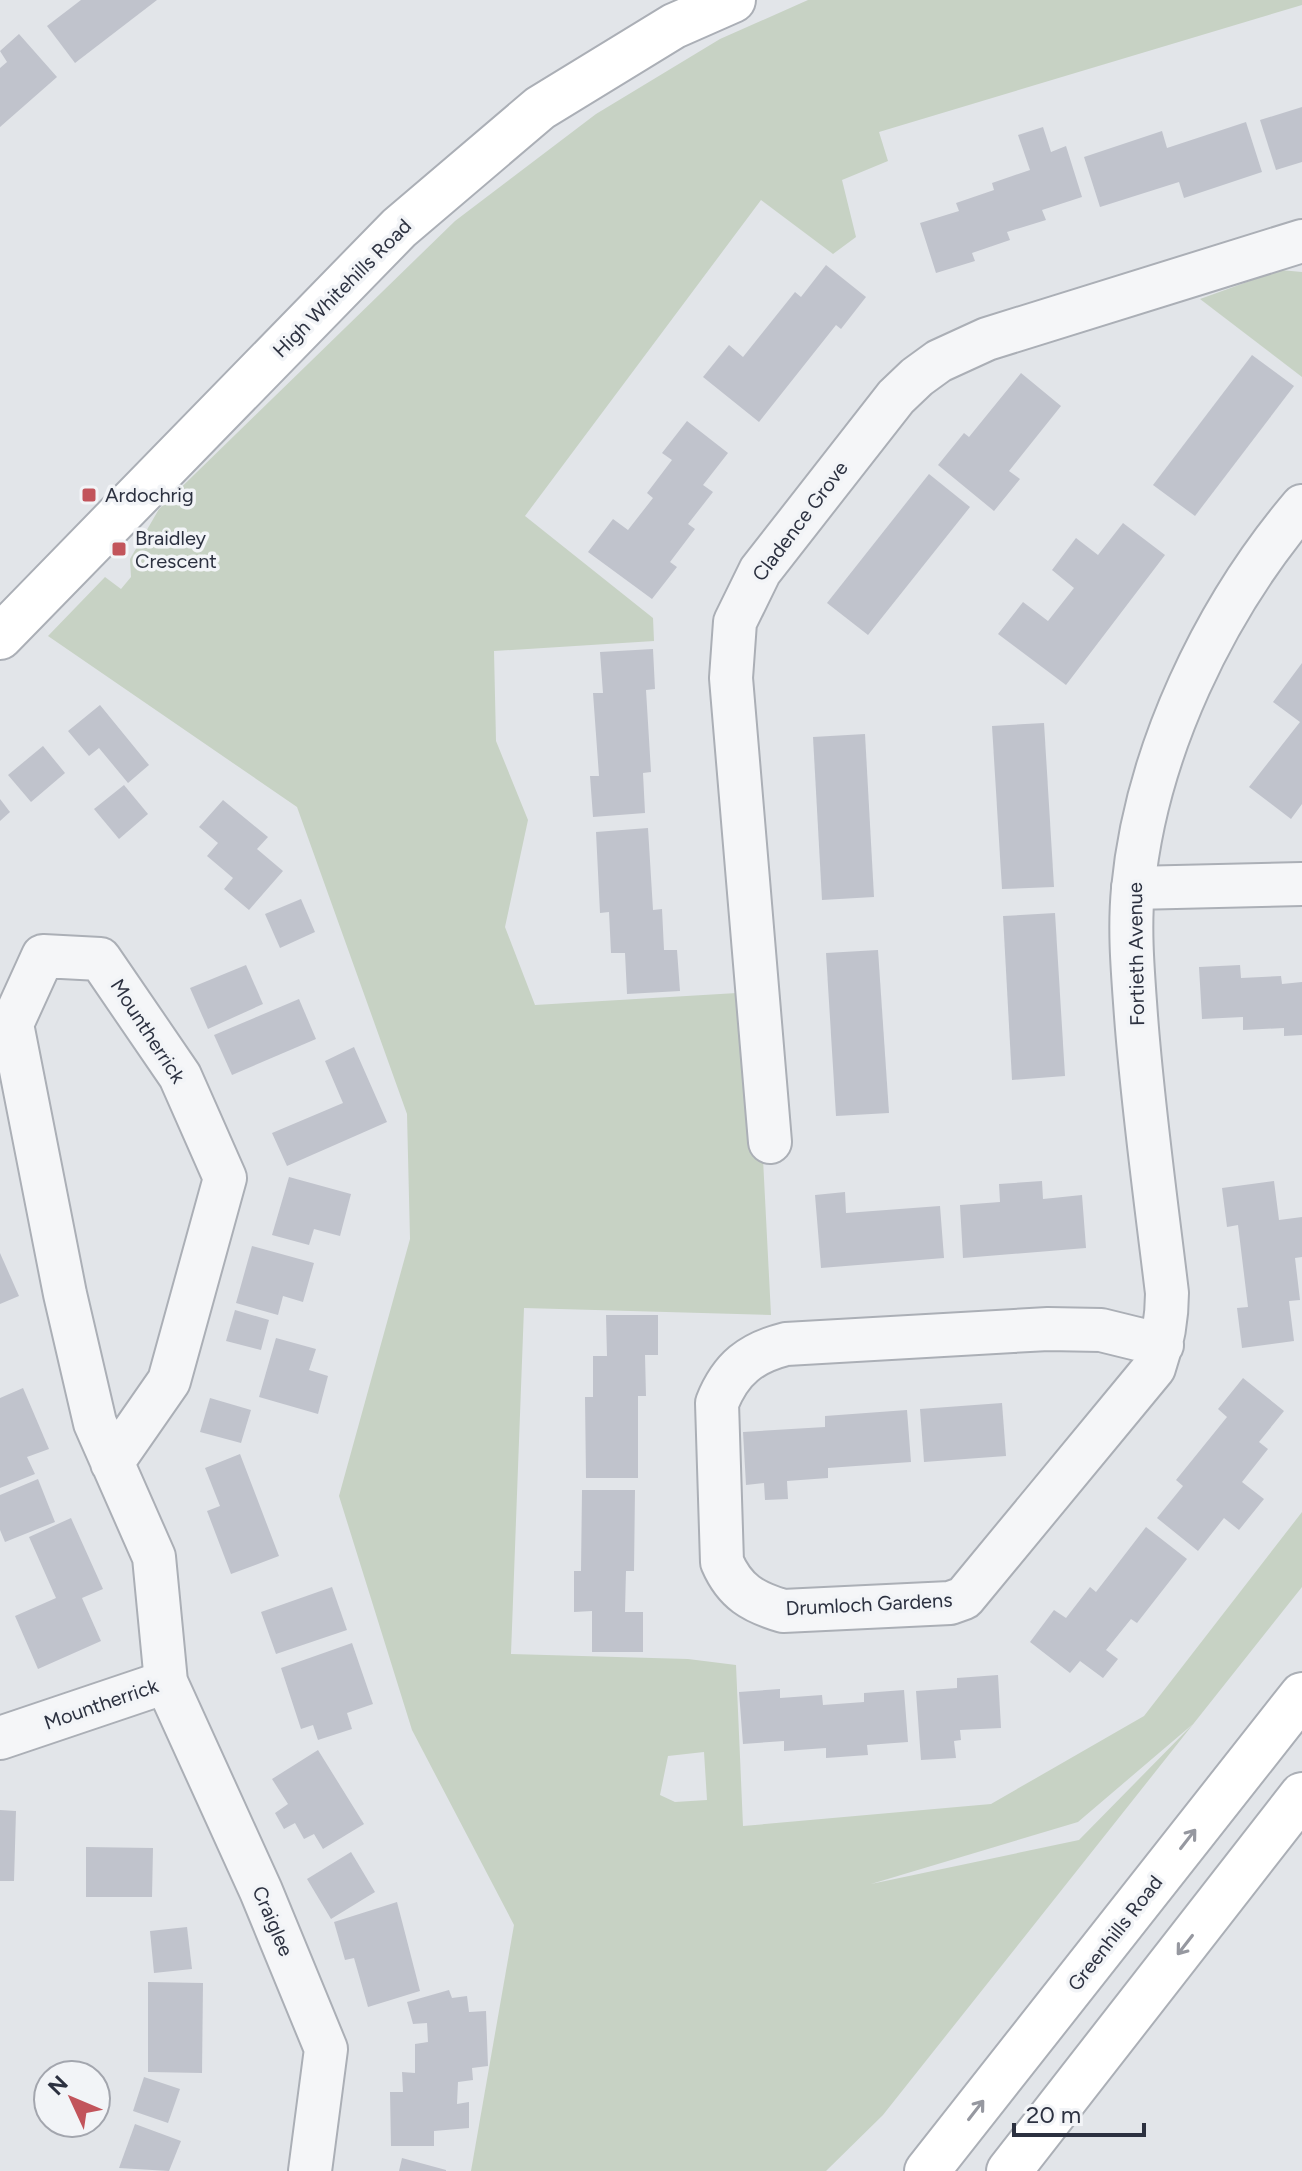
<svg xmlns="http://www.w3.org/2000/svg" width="1302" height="2171" viewBox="0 0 1302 2171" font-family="Figtree,sans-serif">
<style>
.green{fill:#c7d2c4;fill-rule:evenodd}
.building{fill:#c0c3cc}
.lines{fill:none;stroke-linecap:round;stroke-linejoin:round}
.street-casing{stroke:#abafb6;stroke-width:46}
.secondary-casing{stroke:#abafb6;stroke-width:48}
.street{stroke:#f5f6f8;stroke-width:42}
.secondary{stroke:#fff;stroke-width:44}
.oneway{stroke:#9698a0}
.poi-dot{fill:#c2545b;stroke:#f2f4f7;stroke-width:3}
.labels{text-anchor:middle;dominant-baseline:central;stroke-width:7;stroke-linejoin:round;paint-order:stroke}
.street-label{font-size:20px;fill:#2c3140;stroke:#f2f4f7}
.poi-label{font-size:20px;fill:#2c3140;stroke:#f2f4f7;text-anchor:start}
</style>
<rect width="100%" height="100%" fill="#e2e5e9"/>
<g class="green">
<path d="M808 0H1302V5L879 132 888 161 842 180 856 237 833 254 761 200 525 516 653 618 654 641 494 651 496 741 528 820 505 927 535 1005 737 993 763 1159 771 1315 524 1308 511 1654 688 1659 736 1665 743 1826 991 1804 1144 1716 1302 1512V1587L883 2115 826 2171H471L514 1925 412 1730 339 1496 410 1239 407 1114 297 807 48 636 105 577 121 589 131 577 130 559 159 509 455 221 596 114 720 39ZM1193 1724 1079 1840 871 1884 1078 1822ZM704 1752 707 1800 675 1802 660 1795 668 1756Z"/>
<polygon points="1280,270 1302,272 1302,377 1200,299"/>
</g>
<g class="building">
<polygon points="81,0 157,0 75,63 47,26"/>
<polygon points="19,34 57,77 0,127 0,68 7,62 0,51"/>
<polygon points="1302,107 1302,162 1276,170 1260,120"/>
<polygon points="1246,122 1262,172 1184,198 1179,182 1100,207 1084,157 1162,131 1167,148"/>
<polygon points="1043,127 1051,152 1066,146 1082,197 1042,210 1046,220 1007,232 1010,240 972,253 975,261 936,273 920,223 959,211 956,203 994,190 992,183 1030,170 1018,135"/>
<polygon points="826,265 866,297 841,329 836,325 759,422 703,377 729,345 743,357 795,292 801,297"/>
<polygon points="1252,355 1294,386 1195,516 1153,485"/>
<polygon points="1021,373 1061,406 1009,471 1020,479 994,511 938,465 964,433 969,437"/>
<polygon points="687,421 728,453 703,485 713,492 688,524 695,529 670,562 677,567 652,599 588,552 613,519 628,530 653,498 647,493 672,460 662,453"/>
<polygon points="929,474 970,507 868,635 827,603"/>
<polygon points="1123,523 1165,555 1066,685 998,634 1023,602 1048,621 1074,588 1052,570 1076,538 1098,555"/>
<polygon points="653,649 655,689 646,690 651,772 643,773 645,813 593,817 590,776 599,776 593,693 603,693 600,652"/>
<polygon points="1302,663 1302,804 1291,819 1249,787 1300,722 1273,702"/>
<polygon points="100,705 149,765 128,783 99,748 89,756 68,731"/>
<polygon points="1044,723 1054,887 1002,889 992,726"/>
<polygon points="865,734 874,897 822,900 813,737"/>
<polygon points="43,746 65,773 31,802 8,775"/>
<polygon points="124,785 148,814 119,839 94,809"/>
<polygon points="0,799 10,812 0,821"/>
<polygon points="223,800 268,837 257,849 283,871 249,910 224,889 233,878 207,856 218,843 199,827"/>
<polygon points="648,828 653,910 662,909 664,950 677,950 680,991 627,994 625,953 611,953 609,912 600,913 596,832"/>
<polygon points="301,899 315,932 280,948 265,914"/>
<polygon points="1055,913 1065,1076 1012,1080 1003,916"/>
<polygon points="878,950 889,1113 836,1116 826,953"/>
<polygon points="246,965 263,1004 208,1029 190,988"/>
<polygon points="1240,965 1241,978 1281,976 1282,984 1302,982 1302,1035 1284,1036 1284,1028 1243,1030 1243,1017 1202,1019 1199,967"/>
<polygon points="299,999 316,1039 232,1075 214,1035"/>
<polygon points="354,1047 387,1122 287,1166 272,1133 343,1103 325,1061"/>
<polygon points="289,1177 351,1194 340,1236 314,1229 309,1245 272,1235"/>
<polygon points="1042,1181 1043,1199 1082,1195 1086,1248 963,1258 960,1205 1000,1202 999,1184"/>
<polygon points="1274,1181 1279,1220 1302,1217 1302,1257 1295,1258 1300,1300 1289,1301 1294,1341 1242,1348 1237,1308 1248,1307 1238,1225 1227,1227 1222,1188"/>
<polygon points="845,1192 846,1213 940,1206 944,1258 821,1268 815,1195"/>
<polygon points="252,1246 314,1263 303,1302 283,1296 278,1315 236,1303"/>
<polygon points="0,1253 19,1296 0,1304"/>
<polygon points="235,1310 269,1320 261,1350 226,1341"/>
<polygon points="606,1315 658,1315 658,1355 645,1355 646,1396 638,1396 638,1478 586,1478 585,1397 593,1397 593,1356 607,1356"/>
<polygon points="276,1338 316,1349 309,1370 328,1376 318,1414 259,1397"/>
<polygon points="1243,1378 1284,1411 1259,1442 1268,1449 1242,1482 1264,1499 1239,1530 1224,1518 1198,1551 1157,1518 1183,1486 1176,1480 1227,1417 1218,1409"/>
<polygon points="23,1388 49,1449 27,1457 35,1474 0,1488 0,1398"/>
<polygon points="210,1398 251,1410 241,1443 200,1432"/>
<polygon points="1002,1403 1006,1456 924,1462 920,1409"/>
<polygon points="907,1410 911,1462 828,1468 828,1478 787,1481 788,1499 765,1500 764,1483 746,1485 743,1432 825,1427 825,1416"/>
<polygon points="240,1454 279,1556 231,1574 207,1511 220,1506 205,1468"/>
<polygon points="38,1479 55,1522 5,1542 0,1530 0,1495"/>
<polygon points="582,1490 635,1490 634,1571 626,1571 625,1612 643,1612 643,1652 592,1652 592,1611 574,1612 574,1571 581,1571"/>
<polygon points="71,1518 103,1589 82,1598 101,1641 38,1669 15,1616 56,1598 29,1537"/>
<polygon points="1146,1527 1187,1559 1137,1623 1131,1619 1106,1650 1118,1659 1103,1678 1080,1661 1070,1673 1030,1642 1054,1610 1066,1618 1090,1587 1096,1592"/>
<polygon points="332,1587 347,1630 276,1654 261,1612"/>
<polygon points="352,1643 373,1704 347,1713 352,1729 318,1740 313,1725 301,1729 281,1668"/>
<polygon points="998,1675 1001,1728 960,1730 961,1740 954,1741 956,1758 921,1760 916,1691 957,1688 957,1678"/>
<polygon points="780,1689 780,1698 822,1695 823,1705 864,1702 864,1693 904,1690 908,1742 867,1745 868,1755 826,1758 826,1748 784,1751 784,1741 743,1744 739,1692"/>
<polygon points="318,1750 364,1824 323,1849 314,1834 304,1839 295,1823 284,1829 275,1813 288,1804 272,1779"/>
<polygon points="0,1810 16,1811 14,1881 0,1881"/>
<polygon points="86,1847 153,1848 152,1897 86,1897"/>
<polygon points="351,1852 375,1892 331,1919 307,1879"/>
<polygon points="397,1902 420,1991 368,2007 354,1958 345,1960 334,1922"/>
<polygon points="187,1927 192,1969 154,1973 150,1931"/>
<polygon points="148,1982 203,1983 202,2073 148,2072"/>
<polygon points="449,1990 452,1998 467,1996 469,2012 486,2011 488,2066 472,2068 473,2080 458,2082 457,2104 469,2102 469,2128 434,2131 434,2146 391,2146 390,2092 403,2092 402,2072 415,2073 415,2044 428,2042 427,2023 413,2024 407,2002"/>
<polygon points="144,2077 180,2089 168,2123 133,2111"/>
<polygon points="135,2124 181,2141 169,2171 119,2168"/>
<polygon points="402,2158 446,2170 446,2171 399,2171"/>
</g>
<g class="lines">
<defs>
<g id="street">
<polyline points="1133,888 1302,884"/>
<polyline points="770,1142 731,678 735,622 760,571 896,397 917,377 939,361 987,339 1302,241"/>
<path d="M1162 1345 1101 1330 1048 1329 786 1344C751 1353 731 1368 717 1403L722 1562C735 1592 753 1602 783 1611L950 1603 964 1598 1154 1368C1163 1342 1167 1320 1167 1293 1156 1201 1143 1109 1136 1016 1133 974 1129 931 1133 889 1146 752 1214 610 1302 506"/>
<polyline points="112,1463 169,1381 225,1178 180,1076 100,959 43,956 12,1024 65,1294 95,1423 154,1557 166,1682 261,1891 326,2049 310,2171"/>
<polyline points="0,1738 166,1682"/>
</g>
<g id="secondary">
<polyline points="0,637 399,228 540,108 674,26 733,0"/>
<polyline points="927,2171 1302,1695"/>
<polyline points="1009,2171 1302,1795"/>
</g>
</defs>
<use href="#street" class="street-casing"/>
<use href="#secondary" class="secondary-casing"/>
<use href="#street" class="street"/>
<use href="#secondary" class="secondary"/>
</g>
<defs><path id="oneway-shaft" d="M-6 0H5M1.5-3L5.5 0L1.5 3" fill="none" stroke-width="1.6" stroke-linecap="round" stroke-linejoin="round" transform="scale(2)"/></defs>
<g class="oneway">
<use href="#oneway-shaft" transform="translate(1188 1839) rotate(-52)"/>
<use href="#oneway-shaft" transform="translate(1185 1945) rotate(128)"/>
<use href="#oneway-shaft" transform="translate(976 2110) rotate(-52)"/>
</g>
<g class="poi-dot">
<rect x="81" y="487" width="16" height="16" rx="4"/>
<rect x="111" y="541" width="16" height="16" rx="4"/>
</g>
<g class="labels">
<g class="street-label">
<text transform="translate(342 288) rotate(-45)">High Whitehills Road</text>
<text transform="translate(800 521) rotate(-53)">Cladence Grove</text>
<text transform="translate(1136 954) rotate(-91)">Fortieth Avenue</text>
<text transform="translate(148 1031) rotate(57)">Mountherrick</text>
<text transform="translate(869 1604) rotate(-3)">Drumloch Gardens</text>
<text transform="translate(101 1704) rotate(-19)">Mountherrick</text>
<text transform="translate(273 1921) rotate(67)">Craiglee</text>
<text transform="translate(1115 1933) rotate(-52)">Greenhills Road</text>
</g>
<g class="poi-label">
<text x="105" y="495">Ardochrig</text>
<text x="135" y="538">Braidley<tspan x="135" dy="23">Crescent</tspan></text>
</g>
</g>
<g transform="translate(72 2099) rotate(314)"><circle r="38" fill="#f2f4f7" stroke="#a3a6ae" stroke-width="2"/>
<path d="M0-6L14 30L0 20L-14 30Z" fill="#c2545b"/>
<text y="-12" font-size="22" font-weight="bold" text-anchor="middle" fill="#2c3140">N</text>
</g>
<path d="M1014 2123v12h130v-12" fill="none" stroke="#2c3140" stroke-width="4"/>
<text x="1026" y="2123" font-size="24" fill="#2c3140" stroke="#f2f4f7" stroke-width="6" paint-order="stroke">20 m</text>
</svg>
